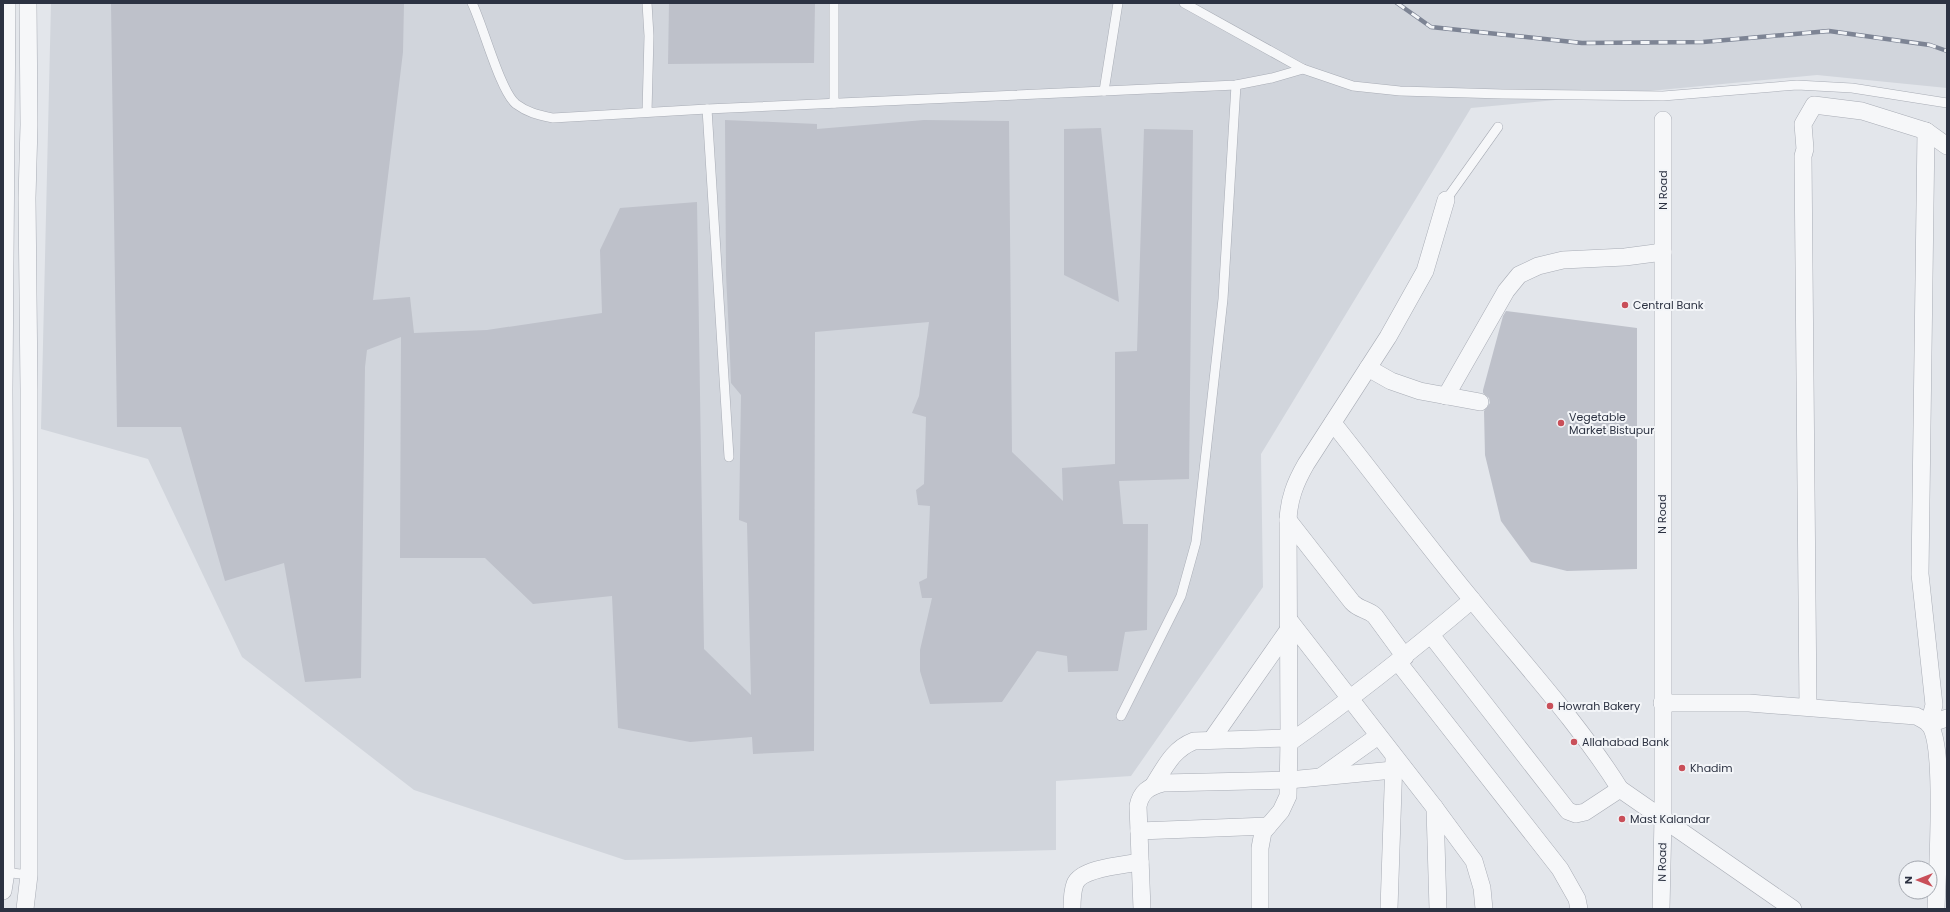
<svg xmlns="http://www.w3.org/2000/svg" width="1950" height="912" viewBox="0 0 1950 912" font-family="Poppins,sans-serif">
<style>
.built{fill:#d1d5dc}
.building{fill:#bec1ca}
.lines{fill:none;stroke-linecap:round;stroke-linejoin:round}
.service-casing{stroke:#a8acb5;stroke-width:10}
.minor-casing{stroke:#a8acb5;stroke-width:18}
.service{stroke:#f6f7f9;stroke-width:9}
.minor{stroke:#f6f7f9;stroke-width:17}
.rail-casing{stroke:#7d8494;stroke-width:4.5}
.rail{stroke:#f3f5f8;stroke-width:3;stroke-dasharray:9;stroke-linecap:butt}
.poi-dot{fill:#c94f59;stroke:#f3f5f8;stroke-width:1.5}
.labels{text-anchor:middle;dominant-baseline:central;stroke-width:4;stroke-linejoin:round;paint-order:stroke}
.street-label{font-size:11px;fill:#2c3242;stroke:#f3f5f8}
.poi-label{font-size:11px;fill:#2c3242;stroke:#f3f5f8;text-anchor:start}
</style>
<rect width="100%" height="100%" fill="#e3e6eb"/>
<polygon class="built" points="51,3 1947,3 1947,88 1817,75 1471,108 1261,454 1263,587 1131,776 1056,781 1056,850 625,860 414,790 242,657 148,459 41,429"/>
<g class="building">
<polygon points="111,3 404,3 403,52 373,300 410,297 414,333 487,330 602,313 600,250 620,208 697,202 704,649 751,695 747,523 739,520 741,395 731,383 730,357 726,274 725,120 817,124 817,129 924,120 1009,121 1012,452 1063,501 1062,468 1115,464 1115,352 1137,351 1144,129 1193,130 1189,479 1119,481 1123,524 1148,524 1147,630 1125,632 1118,671 1068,672 1067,656 1037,651 1002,702 930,704 920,671 920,650 932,598 922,598 919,582 927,578 930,506 918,505 916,490 924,484 926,417 912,413 919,396 929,322 815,332 814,751 753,754 752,737 690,742 618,728 612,596 533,604 485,558 400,558 401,337 367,350 365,367 361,678 305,682 284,563 225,581 181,427 117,427"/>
<polygon points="669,3 815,3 814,63 668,64"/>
<polygon points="1101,128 1119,302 1064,275 1064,129"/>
<polygon points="1506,311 1637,328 1637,569 1567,571 1531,562 1501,521 1485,455 1484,411 1490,403 1489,398 1483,393 1483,390 1503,316"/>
</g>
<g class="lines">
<defs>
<g id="service">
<path d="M472 3C483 25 500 91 516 104 528 113 539 115 553 118L707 109 1236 85 1272 78 1303 69"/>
<polyline points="647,3 649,36 647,112"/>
<polyline points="834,3 834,103"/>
<polyline points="1184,3 1303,69 1353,86 1400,91 1502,94 1663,96 1797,85 1852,88 1947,103"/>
<polyline points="1104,91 1118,3"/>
<polyline points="707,109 729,457"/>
<polyline points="1446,200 1498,127"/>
<polyline points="1121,716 1181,596 1196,542 1223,299 1236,85"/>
<polyline points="3,872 29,875"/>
</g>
<g id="minor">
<polyline points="1926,131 1920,574 1934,705 1929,724"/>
<polyline points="1368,368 1391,381 1420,391 1480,402"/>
<polyline points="1446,396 1506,291 1519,275 1538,266 1563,260 1625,257 1663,252"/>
<path d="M1333 423C1380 482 1425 543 1473 601 1523 663 1578 722 1620 789L1793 909"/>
<path d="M1288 520 1352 602C1359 610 1368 609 1375 616L1405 657"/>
<polyline points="1289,620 1435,808 1474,861 1482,888 1484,909"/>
<polyline points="1431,635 1568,811 1576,814 1585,812 1620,789"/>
<polyline points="1398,662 1560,869 1577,899 1579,909"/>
<path d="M1662 703H1749L1916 716C1920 718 1926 721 1929 724 1946 744 1937 877 1936 909"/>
<polyline points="1808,707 1803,156 1805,149 1803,124 1814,105 1862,111 1926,131 1947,146"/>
<polyline points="1929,724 1947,718"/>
<polyline points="1212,739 1289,629"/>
<path d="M1289 743C1353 698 1413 650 1472 600"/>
<polyline points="1322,776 1378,736"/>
<path d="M1153 786C1165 767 1173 749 1194 741L1289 738"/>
<polyline points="1435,808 1438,909"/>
<polyline points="1139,831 1268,826"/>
<polyline points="3,891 6,872 4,390 7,3"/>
<polyline points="25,909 29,875 29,389 27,198 29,125 28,3"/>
<path d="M1072 909C1072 901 1072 892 1075 884 1081 868 1124 865 1140 862"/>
<path d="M1142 909 1138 806C1141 792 1148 787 1163 783L1289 780 1393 770"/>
<path d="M1260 909V848L1263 832 1281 811 1288 796 1289 738 1288 520C1289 499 1295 483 1306 464L1388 337 1425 271 1446 200"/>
<polyline points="1389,909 1394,759"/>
<polyline points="1661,909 1663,818 1663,120"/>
</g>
</defs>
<use href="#service" class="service-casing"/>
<use href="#minor" class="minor-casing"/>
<use href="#service" class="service"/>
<use href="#minor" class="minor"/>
<defs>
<polyline id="rail" points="1397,3 1431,27 1582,43 1703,42 1829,31 1930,45 1947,51"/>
</defs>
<use href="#rail" class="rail-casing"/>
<use href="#rail" class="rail"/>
</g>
<g class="poi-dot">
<circle cx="1625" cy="305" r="4"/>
<circle cx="1561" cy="423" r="4"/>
<circle cx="1550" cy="706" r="4"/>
<circle cx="1574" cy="742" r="4"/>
<circle cx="1682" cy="768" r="4"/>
<circle cx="1622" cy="819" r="4"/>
</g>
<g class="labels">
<g class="street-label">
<text transform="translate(1663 190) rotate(-90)">N Road</text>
<text transform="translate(1662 514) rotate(-90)">N Road</text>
<text transform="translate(1662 862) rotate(-89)">N Road</text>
</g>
<g class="poi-label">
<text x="1633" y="305">Central Bank</text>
<text x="1569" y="417">Vegetable<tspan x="1569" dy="13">Market Bistupur</tspan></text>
<text x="1558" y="706">Howrah Bakery</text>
<text x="1582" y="742">Allahabad Bank</text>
<text x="1690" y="768">Khadim</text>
<text x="1630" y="819">Mast Kalandar</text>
</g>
</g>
<rect width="1950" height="912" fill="none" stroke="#2c3242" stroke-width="8"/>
<g transform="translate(1918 880) rotate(270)"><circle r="19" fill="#f3f5f8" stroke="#a3a7af"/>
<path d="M0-3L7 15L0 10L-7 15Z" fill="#c94f59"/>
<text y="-6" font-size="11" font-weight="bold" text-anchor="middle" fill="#2c3242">N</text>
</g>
</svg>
